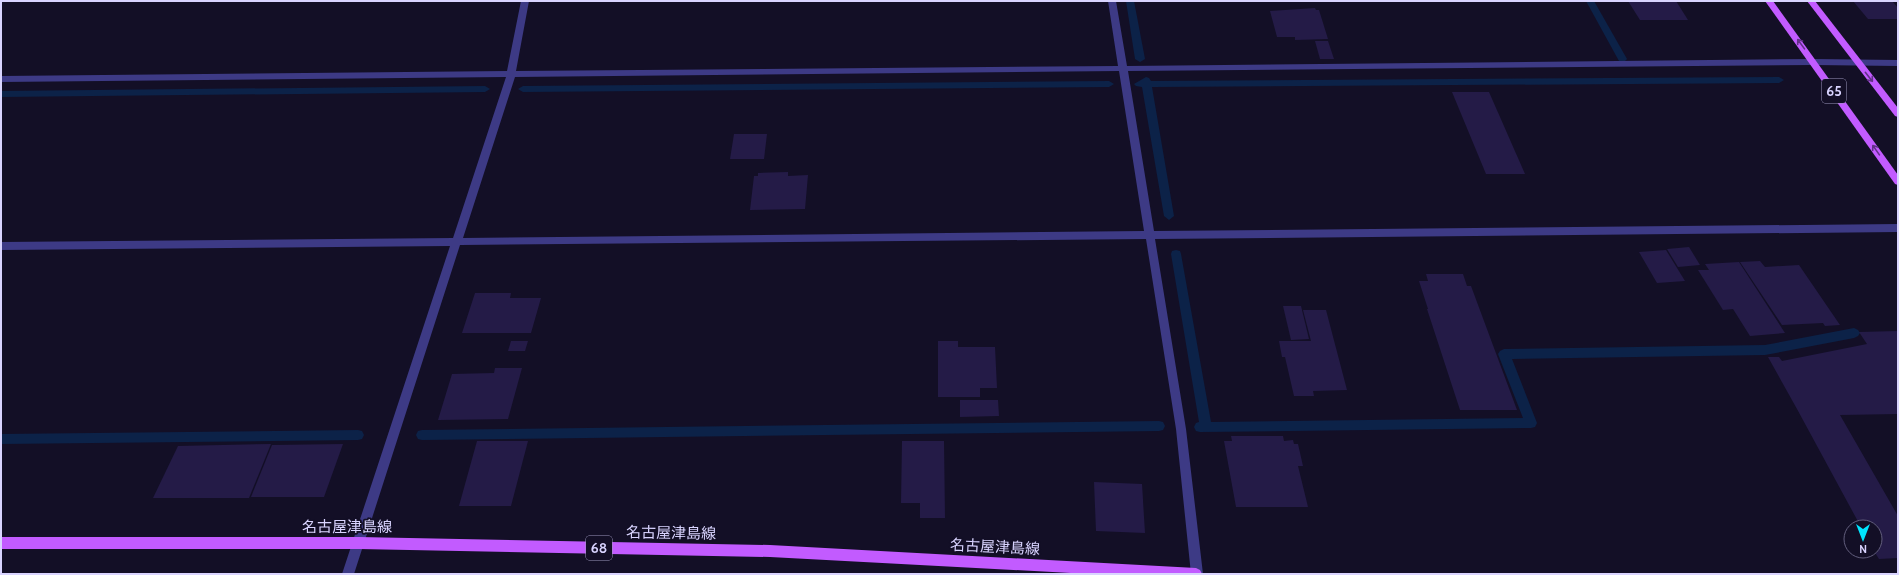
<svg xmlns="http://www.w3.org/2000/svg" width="1899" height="575" viewBox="0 0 1899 575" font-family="Cabin,'Noto Sans JP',sans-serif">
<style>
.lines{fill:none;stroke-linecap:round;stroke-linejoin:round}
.stream{fill:#0c2248;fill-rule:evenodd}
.building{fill:#241b47}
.minor{fill:#3d3a85;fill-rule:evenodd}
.primary{fill:#c25bff;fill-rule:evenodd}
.oneway{stroke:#623188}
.labels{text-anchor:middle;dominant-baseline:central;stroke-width:3.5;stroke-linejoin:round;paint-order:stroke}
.shield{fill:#130f26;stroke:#9e99be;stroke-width:1}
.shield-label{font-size:14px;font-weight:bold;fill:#d9d4ff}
.street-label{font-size:15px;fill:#d9d4ff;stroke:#130f26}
</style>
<rect width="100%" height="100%" fill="#130f26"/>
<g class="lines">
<g class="stream">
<polygon points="1126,1 1134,1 1145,59 1140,62 1135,59"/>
<polygon points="1586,1 1594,1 1627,59 1625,61 1619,61"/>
<polygon points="1146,77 1149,78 1151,81 1779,77 1784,80 1779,83 1152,87 1174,216 1169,220 1164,216 1142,87 1136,86 1134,84"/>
<polygon points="1109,81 1114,84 1109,87 523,92 518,89 523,86"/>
<polygon points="485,86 490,89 485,92 1,97 1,91"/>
<polygon points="1176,250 1180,251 1181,254 1211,422 1523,418 1498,354 1500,351 1504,349 1765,345 1854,328 1858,330 1860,333 1858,336 1854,338 1765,355 1512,359 1537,423 1535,427 1531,428 1200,432 1196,431 1194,427 1196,423 1199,422 1171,254 1172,251"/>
<polygon points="1159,421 1163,422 1165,426 1163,430 1159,431 422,440 418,439 416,435 418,431 422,430"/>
<polygon points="358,430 362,431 364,435 362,439 358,440 1,444 1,434"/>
</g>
</g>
<g class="building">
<polygon points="1628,1 1676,1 1688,20 1640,20"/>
<polygon points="1853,1 1892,1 1898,8 1898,19 1868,19"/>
<polygon points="1315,8 1316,10 1319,10 1328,39 1295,40 1295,37 1277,37 1270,11"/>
<polygon points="1315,41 1328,41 1334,59 1320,59"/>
<polygon points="1452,92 1489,92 1525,174 1486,174"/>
<polygon points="734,134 767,134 764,159 730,159"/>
<polygon points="788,172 788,176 808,175 805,209 750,210 754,176 758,176 758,173"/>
<polygon points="1689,247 1700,265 1678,267 1667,249"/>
<polygon points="1666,250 1685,281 1657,283 1639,252"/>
<polygon points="1760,261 1765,267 1799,265 1840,325 1825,326 1823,323 1782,325 1740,262"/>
<polygon points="1739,262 1785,333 1750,336 1733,309 1723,310 1698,270 1709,270 1705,264"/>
<polygon points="1426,274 1463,274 1467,286 1471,286 1517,410 1460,410 1427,309 1428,309 1419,281 1428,281"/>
<polygon points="475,293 511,293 510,298 541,298 531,333 462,333"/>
<polygon points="1283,306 1301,306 1309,339 1291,340"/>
<polygon points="1303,310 1326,310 1347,390 1313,391 1314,396 1294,396 1285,357 1282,357 1279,341 1311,341"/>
<polygon points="1898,331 1898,414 1840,415 1898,516 1898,558 1879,559 1874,551 1875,527 1861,527 1797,409 1840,408 1797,409 1768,357 1779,357 1782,361 1867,344 1859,332"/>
<polygon points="511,341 528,341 525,351 508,351"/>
<polygon points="938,341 958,341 958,347 995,347 997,388 980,388 980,397 938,397"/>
<polygon points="495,368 522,368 508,419 438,420 452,374 494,373"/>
<polygon points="960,400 998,400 999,416 960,417"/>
<polygon points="1231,436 1283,436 1284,441 1293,440 1294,444 1298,444 1303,466 1298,466 1308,507 1236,507 1224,441 1232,441"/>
<polygon points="477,441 528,441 511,506 459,506"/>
<polygon points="902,441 944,441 945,518 920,518 920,503 901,503"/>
<polygon points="271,444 249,498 153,498 178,446"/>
<polygon points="343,444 324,497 251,497 272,445"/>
<polygon points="1094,482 1142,484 1145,533 1096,531"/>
</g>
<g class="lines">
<path class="minor" d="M521 1H529L516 71 1118 66 1108 1H1116L1127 66 1814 59 1898 60V66L1814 65 1128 71 1154 231 1898 224V232L1155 239 1186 429 1203 574H1191L1176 429 1146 239 460 245 354 574H342L450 246 1 250V242L453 238 506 77 1 82V76L507 71ZM1119 71 1144 231 463 238 515 77Z"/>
<g class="primary">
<polygon points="1765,1 1773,1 1898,175 1898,185 1895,184"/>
<polygon points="1807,1 1815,1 1898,108 1898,117 1895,116"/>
<polygon points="1,537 359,537 770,545 1196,568 1200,570 1202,574 1089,574 770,557 359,549 1,549"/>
</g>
</g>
<defs><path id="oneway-shaft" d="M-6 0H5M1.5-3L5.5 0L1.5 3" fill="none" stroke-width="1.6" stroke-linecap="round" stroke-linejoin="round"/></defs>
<g class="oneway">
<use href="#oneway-shaft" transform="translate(1801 44) rotate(-126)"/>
<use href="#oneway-shaft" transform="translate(1869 77) rotate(52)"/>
<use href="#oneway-shaft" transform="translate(1876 150) rotate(-125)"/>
</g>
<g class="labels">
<g class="shield">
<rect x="1822" y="79" width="24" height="24" rx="3"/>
<rect x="586" y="536" width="26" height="24" rx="3"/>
</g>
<g class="shield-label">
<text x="1834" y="91">65</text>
<text x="599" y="548">68</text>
</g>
<g class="street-label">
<text x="347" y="527">名古屋津島線</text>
<text transform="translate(671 533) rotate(1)">名古屋津島線</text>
<text transform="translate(995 547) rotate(3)">名古屋津島線</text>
</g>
</g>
<rect width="1899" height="575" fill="none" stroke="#d9d4ff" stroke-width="4"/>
<g transform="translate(1863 539) rotate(180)"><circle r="19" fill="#130f26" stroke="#625e7d"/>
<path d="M0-3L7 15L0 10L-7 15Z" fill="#00e5ff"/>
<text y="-6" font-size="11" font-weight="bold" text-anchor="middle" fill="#d9d4ff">N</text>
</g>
</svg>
